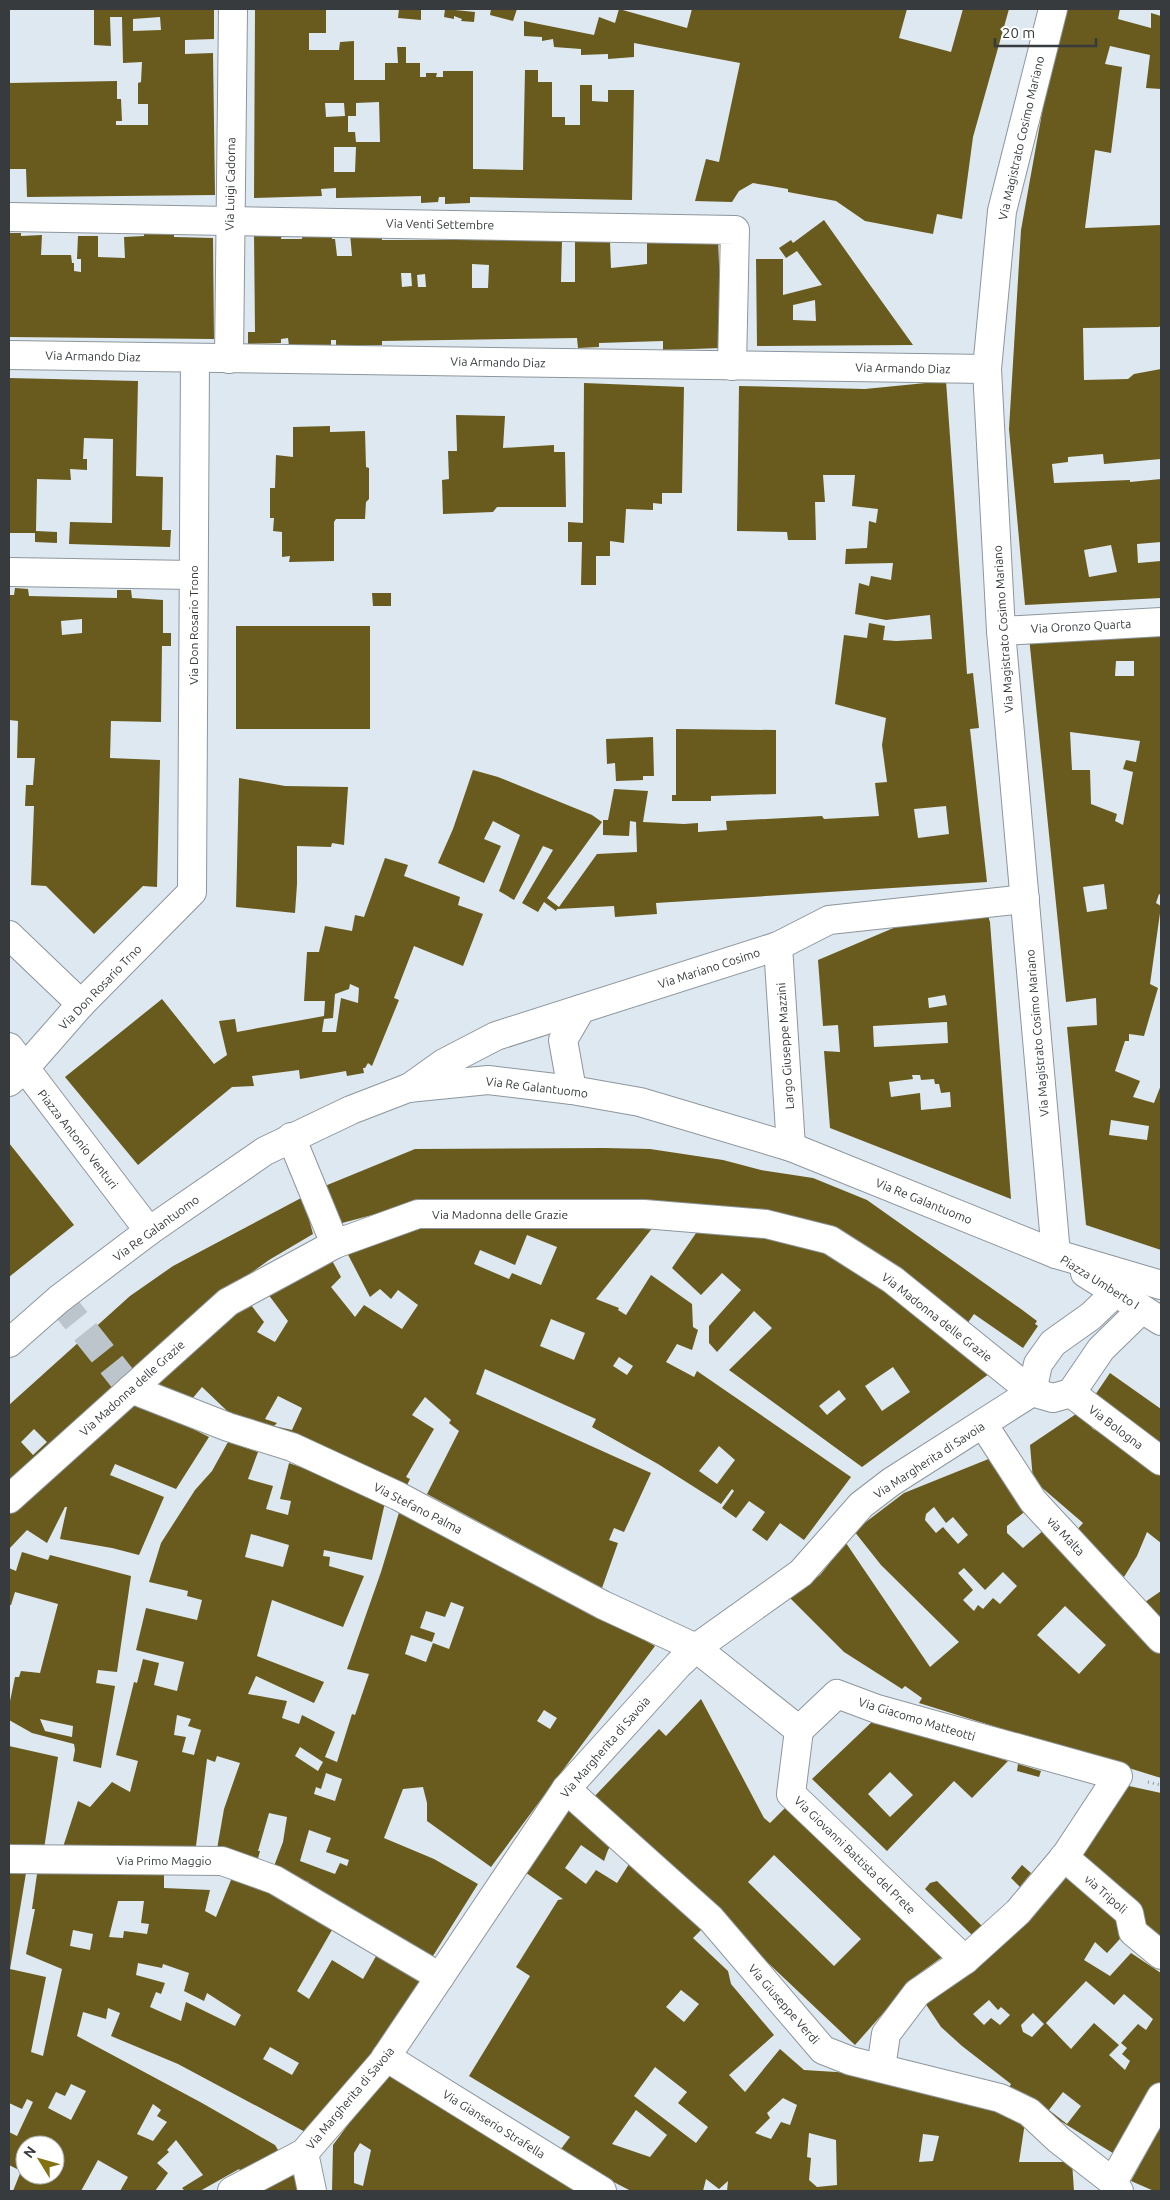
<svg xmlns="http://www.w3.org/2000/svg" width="1170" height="2200" viewBox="0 0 1170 2200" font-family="Ubuntu,sans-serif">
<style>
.building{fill:#685b1d;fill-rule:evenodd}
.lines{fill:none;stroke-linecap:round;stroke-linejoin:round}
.minor-tunnel{stroke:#bdc5cc;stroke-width:28;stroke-dasharray:28 14;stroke-linecap:butt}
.minor-casing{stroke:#8d969d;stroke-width:30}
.tertiary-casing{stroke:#8d969d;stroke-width:30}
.path{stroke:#8d949a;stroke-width:3;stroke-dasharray:1 4;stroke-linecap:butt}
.minor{stroke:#fff;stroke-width:28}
.tertiary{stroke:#fff;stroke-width:28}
.labels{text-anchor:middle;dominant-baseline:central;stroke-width:5;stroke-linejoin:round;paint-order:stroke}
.street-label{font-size:12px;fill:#373b3e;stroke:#fff}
</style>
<rect width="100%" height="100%" fill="#dee8f0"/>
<g class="building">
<path d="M94 9H214V39L185 40V54L213 53 215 195 27 197 26 169H9V83L117 81V99H121L122 121H116V125H148V104H138V83L141 82 142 62 123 63 122 17H110L111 46 94 45ZM160 17 161 30 133 31V19Z"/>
<path d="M255 9H326V33H309V50H339L340 42 354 41V80H385V63H398L397 47H406V63H420V77H426V73H437L436 77H443V71H473V169L523 170 525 70H538V82H552V117H565V125H580V85H592V101L608 102V90H634L632 200 470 197V203L445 204V197H439L438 202 421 203V196L336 198V188L321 189 322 196 254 198ZM379 102 380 142H356L355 132H348V116H356V103ZM325 103H344L345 116 326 117ZM334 147H356L355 172H334Z"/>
<polygon points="399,9 421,9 421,20 398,18"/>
<polygon points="445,9 475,12 474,22 461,21 462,19 454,16 454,19 444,17"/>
<polygon points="491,9 517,9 513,21 490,15"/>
<polygon points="619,9 687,28 692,9 907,9 899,38 951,52 963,9 1009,9 973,137 962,219 937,214 933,234 865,221 836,201 788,192 788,189 753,183 739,191 732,202 695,201 706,159 719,162 740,63 634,43 634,57 608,59 608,54 581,55 581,49 554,47 553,39 542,41 542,37 524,36 524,21 594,35 599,17 615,23"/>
<path d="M1067 9H1120L1118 19 1151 28V13L1161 16V89L1146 88 1150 55 1110 46 1105 64 1122 67 1111 153 1095 150 1085 228 1161 225V325L1159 327 1083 328 1084 380 1128 379 1134 374 1161 369V459L1104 464 1103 454 1068 457V462L1052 464 1054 483 1130 480V482L1161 479V542L1137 544 1138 563 1161 561V598L1025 605 1009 429 1021 230 1047 85ZM1111 545 1117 572 1089 577 1084 550Z"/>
<path d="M824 220 870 285 913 345 757 346 756 259H783V295L822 285 797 251 786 258 779 248 791 240 793 243ZM815 300 816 321 793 320V305Z"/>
<polygon points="144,232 174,232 174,237 213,238 214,339 9,337 9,233 21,233 21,236 42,235 41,255 71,255 72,263 74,263 74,271 81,272 81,259 77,259 78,236 98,236 98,257 125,258 124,237 144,236"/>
<path d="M254 233H282L281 239H302L303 233H332V239H335L337 256H352L350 233H381L382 240H509L543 236 544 241 562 240 561 282H575V241L600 234 603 242H610L611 268 647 264V243H665L664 237 718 236 722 348 663 350V341L599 343V347L578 348 577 338 382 341V345L336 346V340H331V345L289 346 288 338 281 339V343L248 344V332H255ZM472 264 489 265 488 288H472ZM401 273H411L412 286 402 287ZM425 274 426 287H418L417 275Z"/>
<polygon points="9,378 138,381 136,476 163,477 162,530 171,530 170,547 69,544 70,522 112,523 113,439 84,438 83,459 87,459 87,470 70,469 71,480 37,479 36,531 57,532 57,543 35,542 35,533 9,533"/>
<path d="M946 381 967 674 973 673 979 728 970 729 987 882 656 903 657 914 615 917 614 906 557 909 556 911 544 902 538 912 522 903 553 850 543 846 514 900 499 891 520 835 493 821 484 839 501 846 484 883 438 863 453 829 473 770 498 777 592 815 602 822 547 898 559 907 597 854 637 852 636 822 630 821 629 836 603 835V820H608L614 789 648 791 643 822 684 824 698 823V832L727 830 726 821 822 816 824 819 879 816 875 783 887 782 882 745 886 718 835 704 844 635 867 638 869 623 885 626 883 640 896 641 932 639 930 615 886 620 855 614 859 583 869 586 871 576 891 580 893 563 845 564 846 549 867 548 869 521 876 523 878 509 852 506 855 475H823L825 502H815L816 540H788L787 532 737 531 739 386 865 389ZM946 806 949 834 918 838 914 809Z"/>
<polygon points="584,383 684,387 682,493 662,493 662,504 653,503 653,510 626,509 624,543 610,541 610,556 596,556 596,585 581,585 582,542 568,542 568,522 583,523"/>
<polygon points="456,415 505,416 503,448 554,445 554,452 565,452 566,507 497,507 493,512 443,514 442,480 449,479 448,451 457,451"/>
<polygon points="330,426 330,432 365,431 366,467 369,468 369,499 366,502 365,519 336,519 334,522 334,561 289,562 290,556 282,557 282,532 273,531 274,518 270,518 270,488 275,488 276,455 293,457 293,427"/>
<path d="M15 588 28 589 29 596 117 598V590H131L132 598 163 600V633H171V646H162L161 722 111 721 110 758 160 760 157 887 143 886 94 934 46 886 31 885 34 806H25L26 785H33L35 758H17L18 721 9 720V595H14ZM82 619V633L62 635 61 621Z"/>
<polygon points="372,593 391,593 391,606 373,606"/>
<rect x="236" y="626" width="134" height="103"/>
<path d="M1161 630V895L1159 894 1156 903 1161 906 1150 984 1158 988 1144 1036 1129 1034V1041H1125L1115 1071 1140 1081 1133 1097 1154 1103 1161 1085V1250L1086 1225 1067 1027 1097 1025 1096 998 1066 1002 1029 637ZM1116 661H1134V676H1115ZM1070 732 1140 741 1136 762 1126 760 1123 769 1133 772 1123 825 1115 821 1117 814 1091 804 1090 770H1072ZM1104 884 1107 909 1087 912 1083 887ZM1111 1120 1149 1126 1147 1140 1109 1135Z"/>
<polygon points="676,729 776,730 776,794 711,796 711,801 672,801 672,795 676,795"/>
<polygon points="653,737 654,776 643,776 643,780 616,781 615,763 607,764 606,739"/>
<polygon points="239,778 285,786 348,787 344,845 332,843 331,847 297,846 297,884 295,913 236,907"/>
<path d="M385 858 408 865 404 876 460 897 458 905 483 914 463 966 414 946 394 998 399 1000 372 1066 368 1063 365 1068H363L364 1073 347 1076 346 1071 300 1079 299 1070 252 1076 254 1086 232 1087 138 1165 65 1077 162 999 214 1064 227 1055 219 1021 235 1019 237 1032 324 1016 325 1001H304L307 952H319L325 926 352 931 355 915 364 917ZM350 984 359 988 358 1003 341 998 336 1032H322L324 1019 333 1018 335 994 349 989Z"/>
<path d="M988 916 990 922 1011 1199 830 1128 824 1051 840 1052 838 1025 823 1026 818 960 910 921ZM945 995 947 1005 929 1008 928 998ZM947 1022 948 1043 874 1047 873 1026ZM912 1075H920L921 1080 934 1079 935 1084H939L941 1093 950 1092 951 1107 921 1110 920 1093 891 1097 889 1082 913 1079Z"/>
<polygon points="9,1143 74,1225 9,1277"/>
<polygon points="604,1148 650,1149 723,1160 761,1170 813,1178 867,1200 1021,1309 1037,1321 1035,1324 1038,1326 1023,1348 974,1314 967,1324 869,1256 599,1202 599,1199 573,1199 567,1203 421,1202 342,1223 320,1188 415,1149"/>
<path d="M303 1197 313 1234 269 1260 203 1307 9 1483V1405L130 1296 173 1266ZM34 1429 47 1442 33 1455 21 1442Z"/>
<path d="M423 1220 654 1226 596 1299 619 1308 618 1310 626 1315 651 1275 692 1304 693 1327 698 1330 692 1350 677 1344 666 1362 694 1377 697 1371 851 1477 804 1540 780 1523 767 1541 752 1530 765 1512 749 1501 736 1518 722 1508 734 1491 732 1489 721 1504 658 1464 592 1427 596 1419 485 1369 476 1394 651 1473 624 1532 614 1528 609 1540 618 1543 602 1588 427 1494 459 1431 449 1423 451 1420 425 1397 412 1415 434 1429 406 1477 410 1479 405 1489 244 1427 202 1387 187 1405 149 1381 248 1301 264 1322 257 1332 275 1342 288 1321 265 1290 328 1253 341 1277 331 1287 355 1317 364 1305 402 1329 418 1305 398 1290 391 1299 380 1289 370 1297 344 1247ZM527 1235 557 1247 541 1285 512 1273 509 1279 474 1264 480 1250 515 1265ZM551 1319 585 1333 574 1360 540 1346ZM619 1357 633 1366 627 1375 613 1366ZM278 1396 302 1408 292 1430 274 1426 277 1423 265 1419ZM719 1446 735 1460 717 1484 699 1471Z"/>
<path d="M703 1223 837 1253 993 1371 862 1467 729 1370 772 1328 754 1311 717 1352 709 1343V1326L741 1290 722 1273 701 1295 672 1268ZM893 1367 910 1392 882 1411 865 1386ZM839 1390 846 1399 827 1415 819 1406Z"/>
<polygon points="1110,1373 1161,1409 1161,1449 1093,1398"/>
<polygon points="133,1399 209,1437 176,1489 115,1464 110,1475 164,1497 139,1555 112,1548 60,1539 67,1507 65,1507 47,1543 27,1530 9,1549 9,1509"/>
<polygon points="1079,1412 1093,1429 1127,1445 1161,1472 1161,1543 1147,1532 1137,1556 1124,1577 1076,1531 1083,1523 1033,1480 1030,1445"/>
<path d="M228 1442 258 1452 248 1479 273 1486 266 1509 288 1515 291 1501 280 1499 289 1463 386 1498 372 1560 324 1550 323 1556 330 1557 329 1566 364 1576 343 1627 272 1600 257 1656 324 1682 314 1703 256 1676 248 1694 287 1701 282 1718 299 1724 302 1715 335 1732 325 1757 337 1762 352 1714 355 1715 369 1674 347 1669 381 1572 401 1506 655 1646 491 1867 427 1821V1803L423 1787 403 1789 384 1838 434 1859 478 1884 431 1959 307 1887 309 1882 273 1869 283 1842 287 1817 269 1813 258 1851H260L257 1862 217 1849 224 1809 240 1763 217 1756 215 1762 207 1759 196 1846 63 1847 78 1801 90 1807 112 1782 130 1792 138 1761 116 1755 134 1682 137 1683 143 1659 159 1663 154 1685 177 1691 184 1662 136 1650 146 1608 197 1620 202 1600 187 1596 188 1591 149 1582 161 1543 195 1490 212 1471ZM251 1534 289 1545 283 1567 245 1557ZM451 1602 464 1607 449 1649 433 1643 426 1662 405 1654 411 1635 432 1642 435 1633 420 1628 426 1611 445 1617ZM544 1710 557 1718 550 1729 537 1721ZM177 1715 191 1719 188 1726 201 1730 194 1755 182 1752 186 1737 174 1735ZM300 1747 323 1762 318 1771 295 1756ZM326 1773 342 1779 335 1801 314 1794 316 1787 321 1789ZM309 1830 331 1838 326 1852 349 1860 347 1866 340 1863 335 1874 300 1861Z"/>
<path d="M991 1458 1028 1509 1007 1526V1533L1023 1548 1045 1529 1161 1654V1778L919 1703 922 1698 905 1686 902 1689 844 1652 790 1598 820 1575 846 1543 930 1667 959 1642 881 1565 854 1531 904 1493ZM934 1507 946 1523 953 1517 968 1535 958 1544 943 1527 936 1533 925 1520 926 1514ZM964 1568 985 1590 1003 1572 1017 1586 1000 1604 993 1598 983 1609 978 1605 974 1611 963 1600 973 1590 958 1573ZM1065 1606 1106 1645 1079 1674 1037 1635Z"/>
<path d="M22 1552 48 1560 50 1555 131 1576 117 1672 98 1670 96 1683 115 1686 101 1768 73 1761 75 1750 74 1744 32 1733 9 1720V1706L15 1677H19L21 1671 40 1673 58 1604 15 1592 11 1605H9V1568L16 1571ZM40 1719 73 1726 72 1737 45 1731Z"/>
<polygon points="1161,1591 1161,1623 1145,1602"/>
<path d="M701 1699 764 1818 770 1823 790 1803 945 1955 906 1983 908 1985 855 2045 608 1812 591 1800 659 1729 666 1736ZM774 1855 861 1939 834 1966 748 1882Z"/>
<path d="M876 1718 1008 1761 972 1798 954 1781 887 1851 812 1779ZM890 1772 913 1795 890 1817 868 1794Z"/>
<polygon points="9,1746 58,1757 44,1849 9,1849"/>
<polygon points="1018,1764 1041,1771 1039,1777 1017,1771"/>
<polygon points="1129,1786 1161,1793 1161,1940 1139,1919 1144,1912 1078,1858"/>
<path d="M567 1806 615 1839 608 1850 604 1861 581 1845 565 1868 586 1884 596 1870 617 1883 631 1861 705 1926 693 1938 728 1971 731 1984 774 2035 729 2075 745 2092 780 2049 804 2070 852 2073 1026 2116 1019 2162H1072L1074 2191H727L728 2181 719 2189 706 2179 703 2191H631L558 2153 570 2137 469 2076 530 1976 516 1967 558 1900 563 1899 522 1870ZM681 1990 699 2004 684 2022 666 2007ZM655 2067 687 2092 678 2103 708 2127 696 2143 634 2096ZM783 2098 797 2105 790 2125 781 2122 771 2139 755 2133 770 2118 767 2113ZM636 2110 667 2135 650 2157 612 2144ZM809 2133 836 2140 837 2185 817 2187 809 2180 811 2158 807 2157ZM923 2134 939 2136 933 2161 919 2162Z"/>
<polygon points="1022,1865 1031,1873 1020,1887 1011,1878"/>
<path d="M27 1867 10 1969 46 1977 31 2052 43 2056 62 1969 26 1954 35 1909H32L38 1867 164 1869V1888L210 1890 205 1911 216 1917 233 1875 336 1923 297 1991 309 1999 332 1960 363 1979 379 1951 423 1977 364 2068 309 2134 178 2064 111 2036 120 2013 108 2008 106 2019 83 2012 77 2036 202 2103 275 2145 278 2150 243 2173 239 2169 200 2191H185L182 2188 203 2175 176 2140 167 2150 169 2152 157 2163 168 2173 155 2191H120L128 2177 98 2160 81 2191H13L21 2171 9 2165V2132L17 2136 33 2102 27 2099 22 2109 9 2103V1868ZM118 1901H144L141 1923 149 1924 147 1934 124 1931 123 1938 109 1937ZM73 1930 93 1934 90 1950 70 1946ZM138 1963 162 1968 163 1964 189 1973 184 1991 204 2001 207 1993 241 2015 235 2026 186 2002 181 2021 150 2007 156 1992 161 1994 165 1983 136 1975ZM270 2047 299 2063 292 2075 263 2059ZM71 2084 86 2091 71 2120 48 2108 56 2092 65 2096ZM153 2104 161 2110 157 2116 167 2122 153 2141 137 2134ZM25 2145H55V2175H25Z"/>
<path d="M1065 1875 1129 1929 1107 1953 1095 1942 1084 1960 1110 1976 1131 1953 1161 1973V2080L1121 2158 1008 2089 1011 2084 962 2046 941 2027 923 2000ZM1086 1981 1114 2005 1124 1994 1153 2019 1146 2030 1138 2024 1121 2043 1127 2048 1122 2054 1130 2061 1125 2070 1109 2055 1119 2045 1094 2023 1071 2049 1046 2023ZM989 2000 998 2010 1001 2007 1010 2015 1000 2025 991 2018 984 2025 973 2014ZM1033 2013 1044 2024 1032 2037 1023 2032 1021 2025ZM1063 2092 1081 2106 1067 2124 1049 2110Z"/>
<polygon points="937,1881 982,1926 972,1935 925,1889 930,1883"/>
<path d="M390 2068 584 2191H332L333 2145ZM360 2143 371 2150 363 2186 354 2183V2153Z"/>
<polygon points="1161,2126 1161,2191 1154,2191 1131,2181"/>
<polygon points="289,2171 301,2184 301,2191 254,2191"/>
</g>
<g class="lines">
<polyline class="minor-tunnel" points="59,1299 131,1389"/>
<defs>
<g id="minor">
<polyline points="9,217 735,230 732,366"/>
<polyline points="9,355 987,369"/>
<polyline points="229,359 233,9"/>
<polyline points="9,572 193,575"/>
<polyline points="1001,631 1161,622"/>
<polyline points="9,935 81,1004"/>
<polyline points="778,946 791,1147"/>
<polyline points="9,1047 149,1231"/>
<polyline points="9,1082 24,1069 81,1004 192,892 195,358"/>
<polyline points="291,1137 335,1244"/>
<polyline points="131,1389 228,1427 292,1447 398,1496 603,1605 696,1648 799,1730 837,1694 877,1709 1118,1776 1066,1855 1018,1912 965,1960 917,1993 886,2034 881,2068"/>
<polyline points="1071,1393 1161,1461"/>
<polyline points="983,1424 1033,1501 1161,1639"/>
<polyline points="9,1499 228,1302 335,1244 418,1214 644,1214 766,1224 830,1240 893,1280 1032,1392 1053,1398 1071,1393 1101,1349 1142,1309"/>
<polyline points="799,1730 791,1794 965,1960"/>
<polyline points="566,1789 711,1919 823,2050 851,2061 1000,2098 1029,2112 1059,2140 1113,2182 1119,2191"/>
<polyline points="1064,1857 1129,1913 1133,1932 1161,1955"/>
<polyline points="9,1859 222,1861 275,1880 440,1977"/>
<polyline points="386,2057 602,2191"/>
<polyline points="304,2153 312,2191"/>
<polyline points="1113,2182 1161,2097"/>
<polyline points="232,2191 304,2153 382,2063 566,1789 678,1665 696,1648 801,1573 861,1505 891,1482 1032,1392 1038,1364 1053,1343 1091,1316 1116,1292 1136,1285"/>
</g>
<g id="tertiary">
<polyline points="1053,9 1002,211 987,369 1001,631 1056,1254"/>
<polyline points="409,1088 444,1063 496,1036 778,946 829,920 1025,899"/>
<polyline points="572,1090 563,1040 581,1009"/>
<polyline points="1085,1273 1161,1321"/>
<polyline points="9,1343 59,1299 149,1231 265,1151 351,1110 408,1088 488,1080 572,1090 640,1102 791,1147 1056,1254 1161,1285"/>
</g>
</defs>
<use href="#minor" class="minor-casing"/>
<use href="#tertiary" class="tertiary-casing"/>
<polyline class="path" points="1148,1782 1161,1785"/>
<use href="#minor" class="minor"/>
<use href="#tertiary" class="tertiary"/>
</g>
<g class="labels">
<g class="street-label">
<text transform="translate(1021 138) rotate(-77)">Via Magistrato Cosimo Mariano</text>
<text transform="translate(230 184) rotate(-89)">Via Luigi Cadorna</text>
<text transform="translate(440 224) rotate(1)">Via Venti Settembre</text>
<text transform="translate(93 356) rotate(1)">Via Armando Diaz</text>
<text transform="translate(498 362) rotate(1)">Via Armando Diaz</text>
<text transform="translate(903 368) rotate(1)">Via Armando Diaz</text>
<text transform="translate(193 625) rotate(-90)">Via Don Rosario Trono</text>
<text transform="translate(1081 626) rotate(-3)">Via Oronzo Quarta</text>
<text transform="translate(1003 629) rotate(-94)">Via Magistrato Cosimo Mariano</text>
<text transform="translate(709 968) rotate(-18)">Via Mariano Cosimo</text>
<text transform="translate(100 987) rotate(-46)">Via Don Rosario Trno</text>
<text transform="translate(1037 1033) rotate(-95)">Via Magistrato Cosimo Mariano</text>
<text transform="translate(785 1046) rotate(-94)">Largo Giuseppe Mazzini</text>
<text transform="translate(537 1087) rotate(7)">Via Re Galantuomo</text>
<text transform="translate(78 1139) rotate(52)">Piazza Antonio Venturi</text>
<text transform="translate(924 1201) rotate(22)">Via Re Galantuomo</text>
<text x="500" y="1214">Via Madonna delle Grazie</text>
<text transform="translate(156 1228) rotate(-36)">Via Re Galantuomo</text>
<text transform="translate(1100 1282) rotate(32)">Piazza Umberto I</text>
<text transform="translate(937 1317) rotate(38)">Via Madonna delle Grazie</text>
<text transform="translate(132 1388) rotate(-42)">Via Madonna delle Grazie</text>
<text transform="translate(1116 1427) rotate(37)">Via Bologna</text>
<text transform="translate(929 1460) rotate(-33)">Via Margherita di Savoia</text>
<text transform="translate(418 1508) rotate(27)">Via Stefano Palma</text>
<text transform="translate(1066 1536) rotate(47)">via Malta</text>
<text transform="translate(917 1719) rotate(17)">Via Giacomo Matteotti</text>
<text transform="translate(605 1747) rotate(-49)">Via Margherita di Savoia</text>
<text transform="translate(855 1855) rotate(44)">Via Giovanni Battista del Prete</text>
<text x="164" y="1860">Via Primo Maggio</text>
<text transform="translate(1106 1894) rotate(41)">via Tripoli</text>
<text transform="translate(784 2004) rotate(49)">Via Giuseppe Verdi</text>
<text transform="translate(350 2098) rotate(-50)">Via Margherita di Savoia</text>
<text transform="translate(494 2124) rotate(32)">Via Gianserio Strafella</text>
</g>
</g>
<rect width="1170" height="2200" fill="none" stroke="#373b3e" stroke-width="20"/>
<g transform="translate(40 2160) rotate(307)"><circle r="24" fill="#ffffff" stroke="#afb1b2"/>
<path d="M0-4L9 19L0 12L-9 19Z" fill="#847111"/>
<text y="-8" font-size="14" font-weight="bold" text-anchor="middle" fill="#373b3e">N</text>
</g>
<path d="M995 38v8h101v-8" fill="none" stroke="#373b3e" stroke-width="2.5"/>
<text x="1002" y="38" font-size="15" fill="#373b3e" stroke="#ffffff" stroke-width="4" paint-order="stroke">20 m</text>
</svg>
